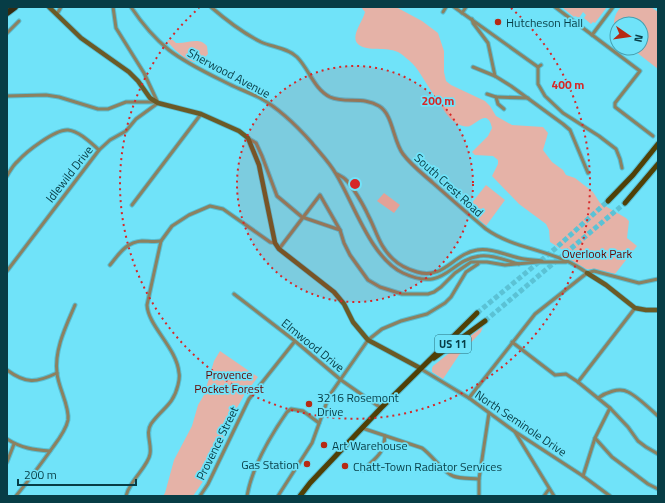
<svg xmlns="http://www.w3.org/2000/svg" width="665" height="503" viewBox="0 0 665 503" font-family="'Titillium Web',sans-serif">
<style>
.green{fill:#e5b2a7}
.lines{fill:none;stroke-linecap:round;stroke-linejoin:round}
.primary-tunnel{stroke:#5bc2d5;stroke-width:5;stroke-dasharray:5 2.5;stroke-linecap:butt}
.street-casing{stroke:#59bed2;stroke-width:5}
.secondary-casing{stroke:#59bed2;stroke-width:6}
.primary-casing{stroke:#59bed2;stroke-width:7}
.highway-casing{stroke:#59bed2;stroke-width:8}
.street{stroke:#8c8160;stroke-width:3}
.secondary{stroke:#6b5a26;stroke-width:4.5}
.primary{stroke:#504006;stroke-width:5}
.highway{stroke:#342b11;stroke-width:6}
.ring{fill:none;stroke:#d62828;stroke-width:2;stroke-dasharray:2 4}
.poi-dot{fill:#b62a14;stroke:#70e3f9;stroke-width:1.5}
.labels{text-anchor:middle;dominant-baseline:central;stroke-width:3.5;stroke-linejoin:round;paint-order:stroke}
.shield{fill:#70e3f9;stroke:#266f7c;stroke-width:1}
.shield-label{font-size:11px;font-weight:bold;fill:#073d46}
.poi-label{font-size:12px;fill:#073d46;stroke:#70e3f9;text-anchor:start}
.street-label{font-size:12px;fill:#073d46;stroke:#70e3f9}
.park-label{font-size:12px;fill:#650600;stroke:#70e3f9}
.centre{fill:#d62828;stroke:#70e3f9;stroke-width:2}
.ring-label{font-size:12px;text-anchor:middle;font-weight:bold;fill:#d62828;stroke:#70e3f9;stroke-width:3.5;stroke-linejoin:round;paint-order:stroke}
</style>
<rect width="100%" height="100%" fill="#70e3f9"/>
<g class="green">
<path d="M361 7H396L422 21 438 33 444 51V72L446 81 451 85 485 101 490 106 496 116 512 125 543 127 548 133 543 150 552 162 563 170 566 175 575 178 593 192 600 203 626 218 629 221 627 238 637 246 615 274 598 270 586 269 569 260 572 256 550 242 549 230 546 224 519 204 492 176 498 164V160L493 156 475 155 472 152 488 136 492 128C488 109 478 122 470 126 465 128 457 124 453 121 447 116 444 110 440 104 436 98 432 92 428 86 421 75 416 65 406 58 403 55 399 52 395 51 385 47 364 52 357 43 351 35 363 21 365 12Z"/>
<polygon points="564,7 607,7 595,23 593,22 591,24 584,18 586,15 583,12 579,18 575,16 574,17 563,8"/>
<path d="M621 7H651L658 12V69L631 48H641V24H617V36C612 26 613 15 621 7Z"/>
<path d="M169 40H173L176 43C187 44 199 36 207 46L208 54C205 57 201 61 197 62 187 63 173 48 167 41Z"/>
<polygon points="486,185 505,200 486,226 467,209"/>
<polygon points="384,193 400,205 394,213 377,201"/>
<polygon points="483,326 481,332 459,355 443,379 432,372 432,368 433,366"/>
<polygon points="220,351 258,377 245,394 238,406 224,439 202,483 193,496 163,496 165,493 174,460 192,426 198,405 204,395 214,361"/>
</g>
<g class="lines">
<g class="primary-tunnel">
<polyline points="477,313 556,248 608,201"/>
<polyline points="485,321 625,203"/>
</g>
<defs>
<g id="street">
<polyline points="113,7 116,28 144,73 158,103"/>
<path d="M131 7C141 22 154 38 169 50 187 64 209 74 229 84 239 89 250 93 260 98 280 109 297 126 312 143 320 153 330 163 336 174 354 204 371 258 403 273 446 293 448 260 480 256 492 254 507 261 519 264"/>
<path d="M211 7C226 20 243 33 261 42 272 47 288 48 297 57 309 69 314 89 330 97 345 104 364 96 379 106 393 114 393 141 403 154 411 165 423 174 433 183 451 199 468 214 486 229 511 247 543 249 571 263 576 266 582 269 587 273"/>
<polyline points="454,7 538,67 541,65"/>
<polyline points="555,7 640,71 615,103 615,107 653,136"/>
<polyline points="443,12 446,7"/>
<polyline points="462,13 466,7"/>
<polyline points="57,14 61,7"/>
<polyline points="472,19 473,23 488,43 495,76"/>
<polyline points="7,33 19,21"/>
<polyline points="592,35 613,7"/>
<polyline points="473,67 495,76 511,86 563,124 570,130 588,173"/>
<polyline points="538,67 538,84 545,96 563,113 599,136 616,149 620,159 622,168"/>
<polyline points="487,94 496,97 498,104 504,109"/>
<polyline points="7,96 46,95 59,97 98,109 108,109 126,102 155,102"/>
<polyline points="496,97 528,98"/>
<polyline points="249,139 256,143 262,156 277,196 302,217 340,230 344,243 350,255 368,280 380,287 402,294 428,294 434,292 441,287 455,273 471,262 487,262 505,265 538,262 566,262"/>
<path d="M337 174C340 176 343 177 345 179 352 185 364 206 368 215 377 232 379 246 393 259 400 266 407 269 417 272 444 280 453 254 477 250 491 247 510 257 524 259 530 260 536 260 542 261"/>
<path d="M7 176C10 171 13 165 18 161 26 152 55 129 68 130 79 131 91 143 99 150"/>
<polyline points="132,205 201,114"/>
<polyline points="279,249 320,195 340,230"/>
<path d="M110 265C119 254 126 242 142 241 148 241 155 242 161 241"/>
<polyline points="7,271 99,150 110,140 126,131 136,119 158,103"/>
<polyline points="234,294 295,341 341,380 381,408"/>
<polyline points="512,342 555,375 566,374 578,382 610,408 628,427 638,441 646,447 658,454"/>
<polyline points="421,369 469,398 514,431 583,476 610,496"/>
<path d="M7 370C26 384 36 383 57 373"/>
<polyline points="578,382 635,308"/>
<polyline points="469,398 535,314 587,273 594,271 639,283 658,279"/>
<path d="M598 398C605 393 619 387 628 392 637 396 650 409 658 416"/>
<path d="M362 428 422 448C432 455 444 473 453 476 460 479 472 478 479 479"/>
<polyline points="515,432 554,496"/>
<polyline points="595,438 612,457 648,484 658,489"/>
<path d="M7 439C21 448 34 450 50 451"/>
<polyline points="7,462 14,444"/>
<path d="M363 470C376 457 383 456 385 436"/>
<polyline points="583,476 595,438 610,408"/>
<path d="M16 496C29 480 41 464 53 447 59 439 66 430 68 420 70 407 58 387 57 373 54 350 66 326 75 305"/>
<path d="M126 496C127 492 129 488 131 485 136 476 149 463 150 454 152 444 145 433 151 424 162 408 173 406 178 385 179 381 180 377 179 373 177 348 148 326 147 305L161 241 172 226 189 215 210 206 223 209 270 242 275 243"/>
<polyline points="200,496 208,484 249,399 295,341"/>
<path d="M247 496C252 468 271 435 287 412L291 409 303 411 319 423"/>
<polyline points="278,496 312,443 329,396 368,340 382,329 401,321 427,314 445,303 451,297 466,272 478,264"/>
<polyline points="479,496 479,479 489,413"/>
<polyline points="544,496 549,489"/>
</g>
<g id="secondary">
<polyline points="49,7 81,38 129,72 138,81 150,98 158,103 201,114 239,131 248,138 259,165 275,243 279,249 334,292 344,304 353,322 368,340 420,368"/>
<polyline points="587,273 606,285 635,308 646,310 658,310"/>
</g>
<g id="primary">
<polyline points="608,201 633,175 658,144"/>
<polyline points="625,203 658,164"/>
<polyline points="434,358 485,321"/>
<polyline points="300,496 310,483 381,408 477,313"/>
</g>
<polyline id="highway" points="7,13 15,7"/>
</defs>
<use href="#street" class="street-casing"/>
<use href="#secondary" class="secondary-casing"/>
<use href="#primary" class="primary-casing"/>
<use href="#highway" class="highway-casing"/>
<use href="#street" class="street"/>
<use href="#secondary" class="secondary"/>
<use href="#primary" class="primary"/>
<use href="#highway" class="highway"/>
</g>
<circle cx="355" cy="184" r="118" fill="#d62828" fill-opacity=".12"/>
<g class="ring">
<circle cx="355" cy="184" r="118"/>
<path d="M511 8A235 235 0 1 1 199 8"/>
</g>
<g class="poi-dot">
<circle cx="498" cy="22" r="4"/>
<circle cx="309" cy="404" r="4"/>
<circle cx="324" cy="445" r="4"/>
<circle cx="307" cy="464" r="4"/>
<circle cx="345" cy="466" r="4"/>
</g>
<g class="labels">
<rect class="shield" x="435" y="335" width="36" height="18" rx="3"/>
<g class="shield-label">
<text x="453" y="344">US 11</text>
</g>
<g class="poi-label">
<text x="506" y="22">Hutcheson Hall</text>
<text x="317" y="397">3216 Rosemont<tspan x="317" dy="14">Drive</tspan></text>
<text x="332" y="445">Art Warehouse</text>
<text x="299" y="464" text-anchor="end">Gas Station</text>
<text x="353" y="466">Chatt-Town Radiator Services</text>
</g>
<g class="street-label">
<text transform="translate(229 73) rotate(28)">Sherwood Avenue</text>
<text transform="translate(69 174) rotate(-52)">Idlewild Drive</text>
<text transform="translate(449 185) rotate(42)">South Crest Road</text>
<text transform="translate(313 345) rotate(39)">Elmwood Drive</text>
<text transform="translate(521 423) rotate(34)">North Seminole Drive</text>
<text transform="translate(217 443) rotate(-64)">Provence Street</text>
</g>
<g class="park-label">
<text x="597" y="253">Overlook Park</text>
<text x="229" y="374">Provence<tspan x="229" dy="14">Pocket Forest</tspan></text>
</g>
</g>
<circle cx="355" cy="184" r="6" class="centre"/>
<g class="ring-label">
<text x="568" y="89">400 m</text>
<text x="438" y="105">200 m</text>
</g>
<rect width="665" height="503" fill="none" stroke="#073d46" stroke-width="16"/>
<g transform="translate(629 36) rotate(103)"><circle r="19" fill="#70e3f9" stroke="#46a1b1"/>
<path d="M0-3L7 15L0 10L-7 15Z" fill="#b62a14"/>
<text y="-6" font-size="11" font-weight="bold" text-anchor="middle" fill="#073d46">N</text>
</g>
<path d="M18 479v6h118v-6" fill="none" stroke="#073d46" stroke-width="2"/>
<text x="24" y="479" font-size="12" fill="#073d46" stroke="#70e3f9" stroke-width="3" paint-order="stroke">200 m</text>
</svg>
